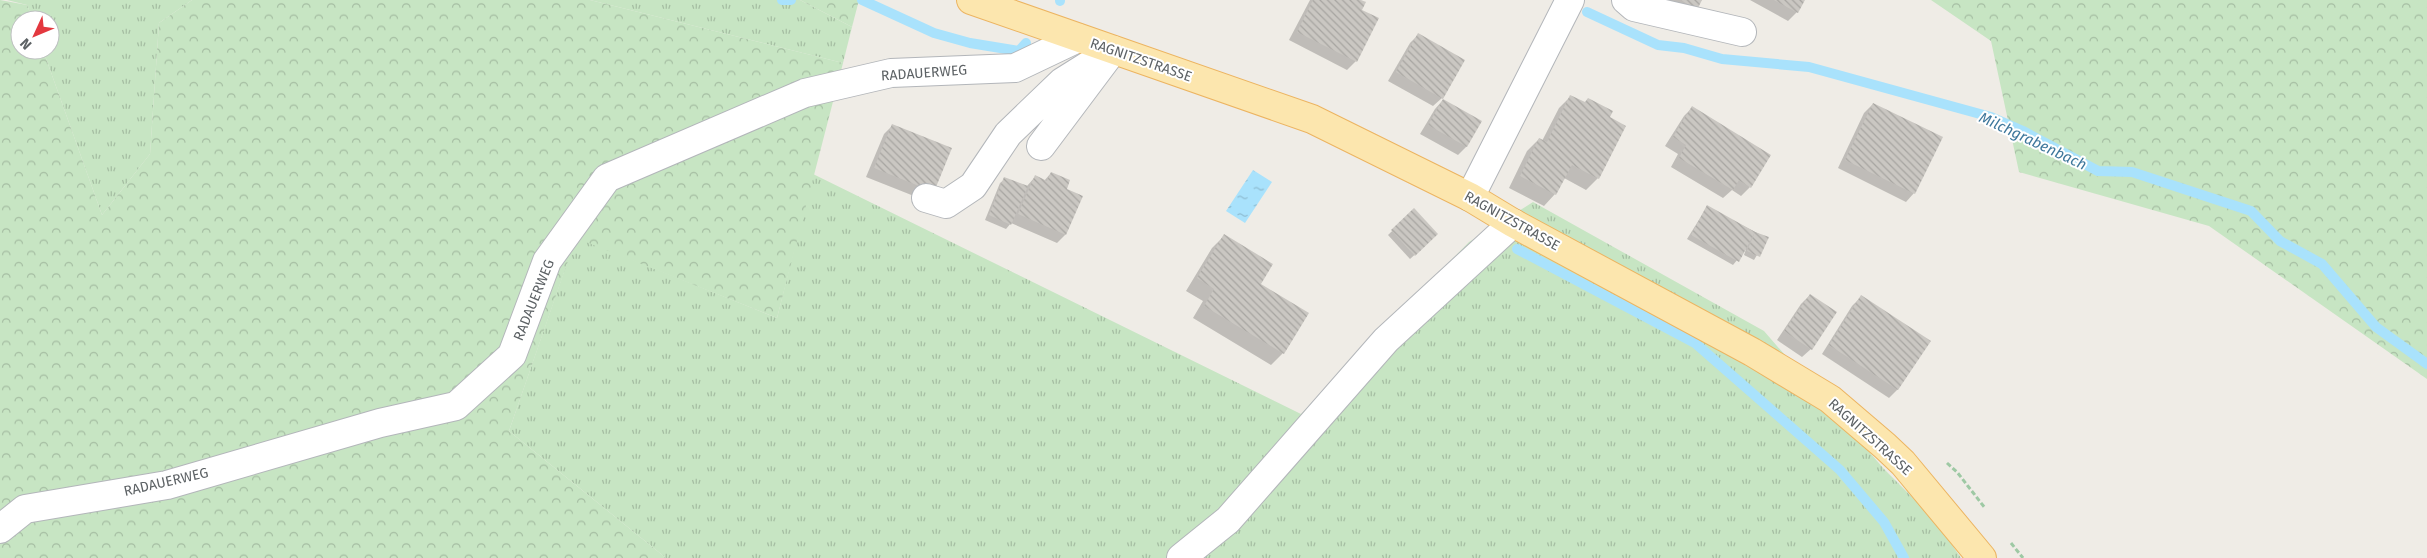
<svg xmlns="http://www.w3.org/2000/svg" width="2427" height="558" viewBox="0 0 2427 558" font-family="'Fira Sans',sans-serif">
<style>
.grass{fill:url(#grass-tufts)}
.forest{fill:url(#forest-crowns)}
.water{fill:url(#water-ripples)}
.shadow{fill:#0003}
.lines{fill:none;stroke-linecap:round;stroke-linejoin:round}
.stream{stroke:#a9e2fc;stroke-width:10}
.building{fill:url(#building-back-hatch)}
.minor-casing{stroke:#b3b6ba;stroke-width:30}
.major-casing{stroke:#ecb461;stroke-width:30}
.path{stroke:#9ec9a4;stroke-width:3;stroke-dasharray:5 2.5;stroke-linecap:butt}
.minor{stroke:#fff;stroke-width:28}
.major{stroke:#fce6ae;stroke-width:28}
.labels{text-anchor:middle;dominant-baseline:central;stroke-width:4;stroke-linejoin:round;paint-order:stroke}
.street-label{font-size:14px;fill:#5d6265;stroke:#fff}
.water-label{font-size:15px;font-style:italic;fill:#3f789c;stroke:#fff}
</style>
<defs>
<pattern id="grass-tufts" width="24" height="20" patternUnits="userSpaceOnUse" patternTransform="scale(1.25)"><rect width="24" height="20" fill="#c7e5c3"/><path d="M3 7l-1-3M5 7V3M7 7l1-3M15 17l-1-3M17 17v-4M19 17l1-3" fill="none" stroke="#a5bda2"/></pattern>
<pattern id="forest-crowns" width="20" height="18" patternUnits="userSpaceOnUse" patternTransform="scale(1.25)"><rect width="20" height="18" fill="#c7e5c3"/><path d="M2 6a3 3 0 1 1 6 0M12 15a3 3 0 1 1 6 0" fill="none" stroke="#a5bda2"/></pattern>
<pattern id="water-ripples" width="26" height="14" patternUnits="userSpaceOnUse" patternTransform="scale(1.25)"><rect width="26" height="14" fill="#a9e2fc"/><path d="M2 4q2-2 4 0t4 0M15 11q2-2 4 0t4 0" fill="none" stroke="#8dbbd0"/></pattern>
<pattern id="building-back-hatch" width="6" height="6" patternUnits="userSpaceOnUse" patternTransform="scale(1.25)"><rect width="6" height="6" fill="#cac7c2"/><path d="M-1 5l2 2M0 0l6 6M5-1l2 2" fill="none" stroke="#a7a5a1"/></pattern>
</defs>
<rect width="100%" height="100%" fill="#efece6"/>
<g class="grass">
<polygon points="7,0 192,0 159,23 150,154 102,215 43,50 50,50 50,20 33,20 27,5"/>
<polygon points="590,0 800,0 852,27 843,63"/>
<polygon points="813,174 1301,414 1469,242 1533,202 1764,331 1884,469 1935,520 1961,558 666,558 509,431 576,237 777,318"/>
</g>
<g class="forest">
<polygon points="0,0 27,5 33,20 20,20 20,50 43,50 102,215 150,154 159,23 192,0 590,0 843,63 777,318 576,238 509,431 666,558 0,558"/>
<polygon points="800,0 859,0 852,27"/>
<polygon points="1931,0 2427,0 2427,379 2209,226 2019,172 1991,41"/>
</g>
<polygon class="water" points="1253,170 1272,182 1245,223 1226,211"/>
<g class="shadow">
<polygon points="1310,0 1359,0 1360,10 1356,61 1347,70 1289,40"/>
<polygon points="1658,0 1701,0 1696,9"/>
<polygon points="1750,0 1803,0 1797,12 1788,21"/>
<polygon points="1418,35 1442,98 1433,106 1388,81 1410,43"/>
<polygon points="1571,96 1608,118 1598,178 1586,190 1564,178 1555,194 1544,206 1509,188 1527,151 1539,139 1542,141 1559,108"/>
<polygon points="1443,100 1480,121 1466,147 1458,155 1420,134 1435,109"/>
<polygon points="1873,104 1914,193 1906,202 1838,168 1864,113"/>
<polygon points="1692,108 1750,187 1741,196 1732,190 1723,198 1671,167 1678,154 1665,146 1684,116"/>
<polygon points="893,125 950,149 924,200 866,177 884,134"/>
<polygon points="1051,173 1065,189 1082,197 1065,235 1057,243 1011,223 1006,229 985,220 1000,183 1005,179 1027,186 1035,177 1044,181"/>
<polygon points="1707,207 1767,238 1754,260 1744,255 1746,249 1733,265 1687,239"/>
<polygon points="1414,210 1432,239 1410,259 1388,235"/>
<polygon points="1224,236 1259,285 1307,313 1283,353 1271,365 1193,318 1203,301 1186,291 1212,248"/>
<polygon points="1810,295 1811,349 1802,357 1777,340 1801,304"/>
<polygon points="1861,297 1929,341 1897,390 1889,398 1822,354 1852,306"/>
</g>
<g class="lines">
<g class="stream">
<polyline points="782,0 791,0"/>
<polyline points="862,0 934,33 970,43 1019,51 1026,43"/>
<polyline points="1060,1 1060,0"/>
<polyline points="1587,12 1658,45 1684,48 1722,59 1809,67 1991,117 2023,131 2098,171 2132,172 2251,211 2280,241 2322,264 2376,327 2427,364"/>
<polyline points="1517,249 1695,343 1840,470 1884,522 1904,558"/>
</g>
</g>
<g class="building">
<polygon points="1313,0 1361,0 1366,2 1362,10 1379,18 1357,62 1297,32"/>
<polygon points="1681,0 1702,0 1697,10"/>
<polygon points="1774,0 1805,0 1798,13"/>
<polygon points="1418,33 1465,60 1443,99 1396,72"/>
<polygon points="1570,95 1585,102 1588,98 1613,111 1610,117 1626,126 1599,179 1572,165 1556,195 1520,176 1539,138 1547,142"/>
<polygon points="1443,99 1482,121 1467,147 1428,125"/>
<polygon points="1873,103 1943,137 1915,194 1845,160"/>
<polygon points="1692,106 1771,155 1751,188 1739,180 1733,190 1679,158 1686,145 1673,137"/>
<polygon points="892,124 952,148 934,192 874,168"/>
<polygon points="1051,172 1070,180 1067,189 1083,196 1066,235 1018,214 1035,175 1047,181"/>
<polygon points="1004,177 1028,186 1011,225 989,215"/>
<polygon points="1707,205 1755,232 1739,262 1691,235"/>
<polygon points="1414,208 1438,234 1415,256 1391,230"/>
<polygon points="1755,232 1769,237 1760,257 1747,251"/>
<polygon points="1224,234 1273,264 1261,284 1309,313 1284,354 1204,306 1214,289 1197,278"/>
<polygon points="1810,294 1837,312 1812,350 1784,331"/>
<polygon points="1861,295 1931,341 1898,390 1829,345"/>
</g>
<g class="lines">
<defs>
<g id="minor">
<polyline points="1626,0 1634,7 1742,32"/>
<polyline points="1470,197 1570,0"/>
<polyline points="926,198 946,204 973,186 1008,134 1062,82 1113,50 1041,146"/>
<polyline points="0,529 25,509 167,485 380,423 456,406 512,355 547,261 607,178 805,93 891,73 1015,68 1078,38"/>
<polyline points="1181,558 1228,520 1386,340 1513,223"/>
</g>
<polyline id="major" points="971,0 1312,119 1470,197 1513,223 1752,352 1830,399 1885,446 1903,463 1982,558"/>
</defs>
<use href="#minor" class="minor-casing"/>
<use href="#major" class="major-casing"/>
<g class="path">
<polyline points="1947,463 1957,472 1985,508"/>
<polyline points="2011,543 2023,558"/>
</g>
<use href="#minor" class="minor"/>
<use href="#major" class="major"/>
</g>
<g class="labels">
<g class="street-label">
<text transform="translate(1141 60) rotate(19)">RAGNITZSTRASSE</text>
<text transform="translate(924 73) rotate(-4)">RADAUERWEG</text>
<text transform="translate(1512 221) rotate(29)">RAGNITZSTRASSE</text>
<text transform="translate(534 300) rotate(-68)">RADAUERWEG</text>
<text transform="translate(1870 437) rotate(42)">RAGNITZSTRASSE</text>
<text transform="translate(166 482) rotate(-13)">RADAUERWEG</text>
</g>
<g class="water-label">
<text transform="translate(2033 141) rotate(25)">Milchgrabenbach</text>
</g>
</g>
<g transform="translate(35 35) rotate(226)"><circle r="24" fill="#ffffff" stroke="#bec0c1"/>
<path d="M0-4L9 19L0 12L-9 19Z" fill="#e3383f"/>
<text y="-8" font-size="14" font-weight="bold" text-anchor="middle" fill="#5d6265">N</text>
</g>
</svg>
